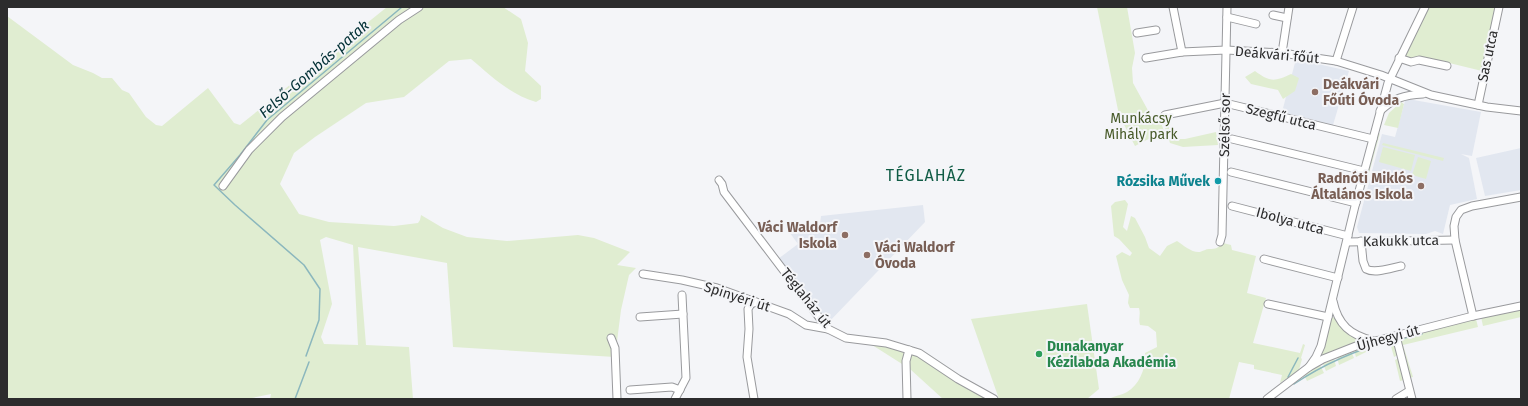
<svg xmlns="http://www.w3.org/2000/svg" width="1528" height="406" viewBox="0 0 1528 406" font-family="'Fira Sans',sans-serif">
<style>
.built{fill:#e2e7f0}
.green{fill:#e0edd1;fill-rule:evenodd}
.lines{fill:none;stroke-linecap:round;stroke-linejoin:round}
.stream{stroke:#8bb7bd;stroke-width:1.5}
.minor-casing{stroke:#999a9d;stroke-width:9}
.minor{stroke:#fff;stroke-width:7}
.education-dot{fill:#8d6e63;stroke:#f4f5f8;stroke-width:1.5}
.culture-dot{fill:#0f9aa8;stroke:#f4f5f8;stroke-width:1.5}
.leisure-dot{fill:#2e9e5b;stroke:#f4f5f8;stroke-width:1.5}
.labels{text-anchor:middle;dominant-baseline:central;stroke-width:4;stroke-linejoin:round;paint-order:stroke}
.street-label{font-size:14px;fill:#2c2c2d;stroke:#f4f5f8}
.education-label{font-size:14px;font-weight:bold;fill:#785e54;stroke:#f4f5f8;text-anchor:start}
.park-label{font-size:14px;fill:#475a29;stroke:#f4f5f8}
.culture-label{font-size:14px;font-weight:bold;fill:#0d838f;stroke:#f4f5f8;text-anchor:end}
.leisure-label{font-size:14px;font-weight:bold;fill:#27864d;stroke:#f4f5f8;text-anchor:start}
.water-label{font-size:15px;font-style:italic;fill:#033136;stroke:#f4f5f8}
.quarter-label{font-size:16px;letter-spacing:1px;fill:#105c45;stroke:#f4f5f8}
</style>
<rect width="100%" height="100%" fill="#f4f5f8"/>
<g class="built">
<polygon points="1296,59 1349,71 1333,125 1282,112"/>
<polygon points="1408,99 1481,112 1472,156 1461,154 1469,158 1477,199 1450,205 1443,234 1435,231 1426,234 1359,233 1357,227 1382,134 1395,137 1405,101"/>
<polygon points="1521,148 1521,190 1485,196 1476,158"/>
<polygon points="923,205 925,222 826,325 778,259 798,244 787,229 820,224 821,216"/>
</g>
<g class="green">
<path d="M387 7H503L521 19 528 43 525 71 541 86V99L536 102C511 95 491 76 471 59L449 61 404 97 366 103 315 137 294 153 280 184 299 214 329 222 394 226 418 223 420 220 421 215 443 228 467 237 507 241 578 235 594 238 630 252 617 265 636 268 629 275 621 310 615 357 453 347 447 263 358 247 366 345 409 347 413 399H270L271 394 247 399H7V16L73 65 93 73 102 78H112L122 90 129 93 146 117 156 125 162 126 208 88 234 123 240 125ZM326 237 353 245 358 345 324 344 321 337 332 304 320 240Z"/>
<polygon points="1097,7 1127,7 1135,53 1132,68 1133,83 1150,114 1160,120 1164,131 1135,146 1119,115"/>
<polygon points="1429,7 1495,7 1482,71 1433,59 1432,61 1412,61 1403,57"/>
<path d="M1255 71C1270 82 1274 82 1291 74L1299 78 1295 91 1283 99 1278 90 1251 84 1245 77Z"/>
<polygon points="1401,102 1404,104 1398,128 1384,125 1389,113"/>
<polygon points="1164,125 1169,125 1169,135 1174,139 1185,139 1216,132 1218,145 1183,147 1170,143"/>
<polygon points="1380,133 1368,177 1367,176 1376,136"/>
<polygon points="1383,143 1444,158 1443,161 1382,145"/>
<polygon points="1383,147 1415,155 1411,171 1379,162"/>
<polygon points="1418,157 1431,161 1426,179 1412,175"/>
<path d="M1125 200 1128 204 1123 227 1127 231 1131 216 1135 218 1145 237 1149 248 1160 256 1167 246 1177 241C1183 245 1192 253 1200 252 1203 251 1206 249 1209 249 1216 249 1218 248 1223 243L1231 245 1232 250 1256 256 1247 293 1266 298 1253 343 1300 353 1303 344 1305 345 1301 358 1302 359 1299 370 1280 383 1282 375 1254 369V365L1239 362 1229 399H1109C1114 396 1122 395 1127 392 1140 384 1146 368 1145 353L1157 347 1156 332 1148 326 1140 325C1138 318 1141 315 1139 308H1130L1128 303 1129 295 1122 280 1116 256 1122 252 1130 256 1132 253 1119 239 1114 236 1111 206 1115 202Z"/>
<polygon points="1087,304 1099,389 1087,399 999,399 971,319"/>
<polygon points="1521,308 1521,317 1483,326 1481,317"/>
<polygon points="1333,317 1361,341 1320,357 1331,319"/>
<polygon points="1476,319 1478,327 1403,345 1413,377 1408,378 1399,338"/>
<polygon points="1392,339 1394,341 1398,355 1394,357 1390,343 1381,346 1379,342"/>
<polygon points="869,343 908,350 989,399 943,399 910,369"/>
<polygon points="1364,346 1366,352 1356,357 1354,350"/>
<polygon points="1351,351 1354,358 1339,365 1337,357"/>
<polygon points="1399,358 1404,380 1400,381 1395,360"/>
<polygon points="1334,359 1336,366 1326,371 1323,364"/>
<polygon points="1320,365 1324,373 1307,381 1304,375"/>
</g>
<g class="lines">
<g class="stream">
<polyline points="1400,339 1422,334"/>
<polyline points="306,356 319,320 320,289 304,265 235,205 214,185 240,155 267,120 402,7"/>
<polyline points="1288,377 1298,358"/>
<path d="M1294 384C1324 364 1356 350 1390 341"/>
<polyline points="295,399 309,362"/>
</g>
<defs>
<g id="minor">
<polyline points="1173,7 1182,52"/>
<polyline points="1273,15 1287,18"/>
<polyline points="1227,17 1256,24"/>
<polyline points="1137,33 1156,30"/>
<polyline points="1282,53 1289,7"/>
<polyline points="1146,58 1182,52 1226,50 1282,53 1336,61 1381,75 1431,95 1487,107 1521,111"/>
<polyline points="1399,58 1411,62 1419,60 1447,66"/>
<polyline points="1336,61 1353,7"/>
<polyline points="1478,105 1499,7"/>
<path d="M1380 111C1394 98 1404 95 1423 94"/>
<polyline points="1165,115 1225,103 1373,139"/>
<polyline points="1232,139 1364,171"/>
<polyline points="1231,172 1356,203"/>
<polyline points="719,180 722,184 724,192 828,329 846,338 886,343 919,353 958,379 994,399"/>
<polyline points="223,186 249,150 282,117 399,20 419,7"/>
<polyline points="1232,206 1348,236"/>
<path d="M1361 241 1363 261 1366 269C1375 274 1391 268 1401 266"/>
<polyline points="1220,242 1222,235 1227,7"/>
<polyline points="1347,242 1455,240"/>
<polyline points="1264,259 1338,278"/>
<polyline points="643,274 682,280 717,288 789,314 806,325 828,329"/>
<path d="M1333 301C1338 325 1350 335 1374 341"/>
<polyline points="1268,304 1328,317"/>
<polyline points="1473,316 1455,240 1454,226 1456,217 1461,210 1472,206 1521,197"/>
<polyline points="640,317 683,314"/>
<polyline points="1396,336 1412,399"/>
<polyline points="611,338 615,348 617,399"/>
<polyline points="1309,367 1316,357 1321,346 1355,206 1388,83 1425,7"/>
<polyline points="630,390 672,387 680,390"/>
<polyline points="675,399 686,378 682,295"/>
<polyline points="754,399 747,357 749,329 748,309 751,304 756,302"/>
<polyline points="907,399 906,361 909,350"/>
<polyline points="1267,399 1309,367 1323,359 1356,346 1473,316 1521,306"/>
<polyline points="1396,399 1409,391"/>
</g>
</defs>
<use href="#minor" class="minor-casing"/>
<use href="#minor" class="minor"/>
</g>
<g class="education-dot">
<circle cx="1315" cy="92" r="4"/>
<circle cx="1421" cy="186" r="4"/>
<circle cx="845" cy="235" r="4"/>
<circle cx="867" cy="255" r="4"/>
</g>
<circle class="culture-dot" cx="1218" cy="181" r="4"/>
<circle class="leisure-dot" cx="1039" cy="354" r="4"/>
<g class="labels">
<g class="street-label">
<text transform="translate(1277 55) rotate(5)">Deákvári főút</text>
<text transform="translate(1488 56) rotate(-78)">Sas utca</text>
<text transform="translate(1281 117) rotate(14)">Szegfű utca</text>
<text transform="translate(1225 125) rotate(-89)">Szélső sor</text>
<text transform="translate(1290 221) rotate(15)">Ibolya utca</text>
<text transform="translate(1401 241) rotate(-1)">Kakukk utca</text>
<text transform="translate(737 297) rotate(18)">Spinyéri út</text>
<text transform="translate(806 298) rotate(51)">Téglaház út</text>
<text transform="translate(1388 338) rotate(-15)">Újhegyi út</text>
</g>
<g class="education-label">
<text x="1323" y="84">Deákvári<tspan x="1323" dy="16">Főúti Óvoda</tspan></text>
<text x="1413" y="178" text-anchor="end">Radnóti Miklós<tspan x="1413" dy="16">Általános Iskola</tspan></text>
<text x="837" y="227" text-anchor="end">Váci Waldorf<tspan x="837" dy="16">Iskola</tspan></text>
<text x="875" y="247">Váci Waldorf<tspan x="875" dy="16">Óvoda</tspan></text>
</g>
<g class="park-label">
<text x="1141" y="118">Munkácsy<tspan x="1141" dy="16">Mihály park</tspan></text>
</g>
<g class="culture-label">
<text x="1210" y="181">Rózsika Művek</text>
</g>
<g class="leisure-label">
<text x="1047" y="346">Dunakanyar<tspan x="1047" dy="16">Kézilabda Akadémia</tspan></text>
</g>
<g class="water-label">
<text transform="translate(314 69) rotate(-41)">Felső-Gombás-patak</text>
</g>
<g class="quarter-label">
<text x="926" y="175">TÉGLAHÁZ</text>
</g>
</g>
<rect width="1528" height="406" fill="none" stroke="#2c2c2d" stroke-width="16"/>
</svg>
